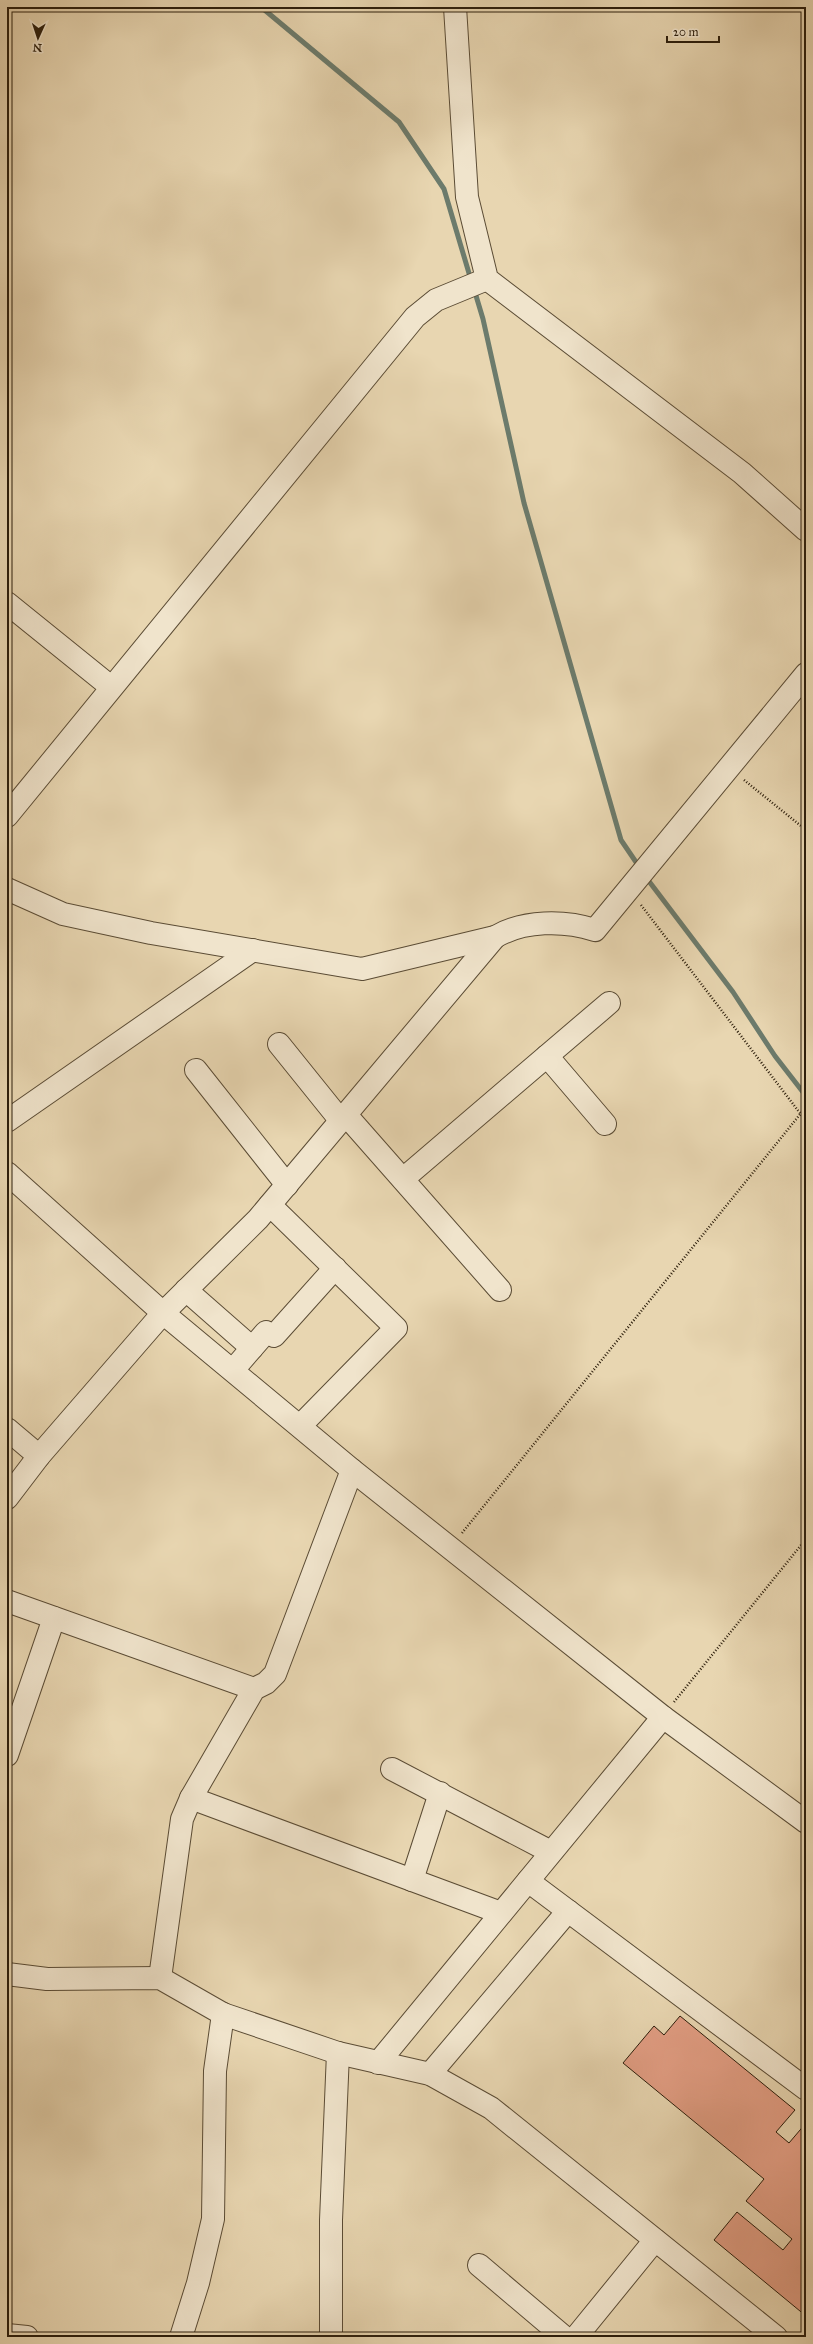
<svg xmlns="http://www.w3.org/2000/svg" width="813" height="2344" viewBox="0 0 813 2344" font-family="'IM FELL Great Primer',serif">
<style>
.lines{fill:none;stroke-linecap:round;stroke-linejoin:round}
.stream{stroke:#6c7b6c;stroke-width:5}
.building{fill:#e29e84;stroke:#2c1e0c}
.minor-casing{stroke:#5b4c35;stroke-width:24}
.path{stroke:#2c1e0c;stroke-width:2.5;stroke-dasharray:1 2;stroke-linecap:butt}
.minor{stroke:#f0e4cc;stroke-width:22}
</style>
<rect width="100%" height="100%" fill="#e8d6b1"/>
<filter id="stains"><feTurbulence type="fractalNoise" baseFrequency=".005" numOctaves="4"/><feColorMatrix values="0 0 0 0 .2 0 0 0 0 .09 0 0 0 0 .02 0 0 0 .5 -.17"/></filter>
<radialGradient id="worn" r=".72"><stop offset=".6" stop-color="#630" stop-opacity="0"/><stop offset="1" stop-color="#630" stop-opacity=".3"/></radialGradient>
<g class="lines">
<g class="stream">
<polyline points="261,7 399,122 444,189 471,280"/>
<polyline points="474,289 483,319 524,503 621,840 640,868"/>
<polyline points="645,876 733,992 775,1056 806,1096"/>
</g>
</g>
<polygon class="building" points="680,2016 795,2110 776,2132 789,2143 806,2123 806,2316 714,2240 737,2212 783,2250 792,2239 746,2201 764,2179 623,2063 654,2026 664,2035"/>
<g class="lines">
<defs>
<g id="minor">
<polyline points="455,7 467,197 487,279 742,473 806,530"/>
<polyline points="7,603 111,687"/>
<polyline points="7,816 415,317 436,300 487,279"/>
<path d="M7 889 63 914 151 933 362 969 495 937C524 920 564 920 595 930L806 674"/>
<polyline points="279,1044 341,1121"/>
<polyline points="547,1056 605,1124"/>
<polyline points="196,1070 287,1185"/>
<polyline points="346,1115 500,1290"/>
<polyline points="7,1121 253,950"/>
<polyline points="7,1173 163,1313 352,1470 663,1717 806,1822"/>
<polyline points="403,1179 609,1003"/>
<polyline points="270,1205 396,1328 300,1426"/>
<polyline points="186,1290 252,1348"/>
<polyline points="233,1370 266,1332 274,1336 335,1268"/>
<polyline points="7,1429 39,1456"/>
<polyline points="7,1498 39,1456 163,1313 258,1219 495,937"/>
<polyline points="7,1601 254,1689"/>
<polyline points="7,1755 54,1618"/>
<polyline points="392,1769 551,1852"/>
<polyline points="191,1798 501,1913"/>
<polyline points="412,1880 440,1793"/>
<polyline points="528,1881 806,2089"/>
<polyline points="7,1974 47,1979 160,1978 223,2014 338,2053 430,2074 491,2108 776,2337"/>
<polyline points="160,1978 182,1819 191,1798 254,1689 266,1683 275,1674 352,1470"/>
<polyline points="378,2063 663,1717"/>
<polyline points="430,2074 568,1911"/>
<polyline points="479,2265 564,2337"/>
<polyline points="7,2335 27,2337"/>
<polyline points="181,2337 198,2283 213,2219 215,2071 223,2014"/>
<polyline points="331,2337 331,2220 338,2053"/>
<polyline points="576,2337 655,2240"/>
</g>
</defs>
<use href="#minor" class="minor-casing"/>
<g class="path">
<polyline points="744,780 806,830"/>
<polyline points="641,905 806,1121"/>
<polyline points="462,1533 806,1107"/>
<polyline points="674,1702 806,1539"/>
</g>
<use href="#minor" class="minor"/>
</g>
<rect width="813" height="2344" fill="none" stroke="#e8d6b1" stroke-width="24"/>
<rect x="8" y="8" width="797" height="2328" fill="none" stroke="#2c1e0c" stroke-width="2"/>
<rect x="12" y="12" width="789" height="2320" fill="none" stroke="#2c1e0c"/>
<g transform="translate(38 38) rotate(183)" stroke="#f0e4cc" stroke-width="3" paint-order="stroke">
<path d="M0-3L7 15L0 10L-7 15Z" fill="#2c1e0c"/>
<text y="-6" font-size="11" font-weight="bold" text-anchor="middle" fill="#2c1e0c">N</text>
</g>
<path d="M667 36v6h52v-6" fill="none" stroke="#2c1e0c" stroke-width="2"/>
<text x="673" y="36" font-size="12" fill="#2c1e0c" stroke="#f0e4cc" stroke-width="3" paint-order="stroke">20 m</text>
<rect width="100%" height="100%" filter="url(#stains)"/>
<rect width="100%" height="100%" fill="url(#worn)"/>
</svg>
